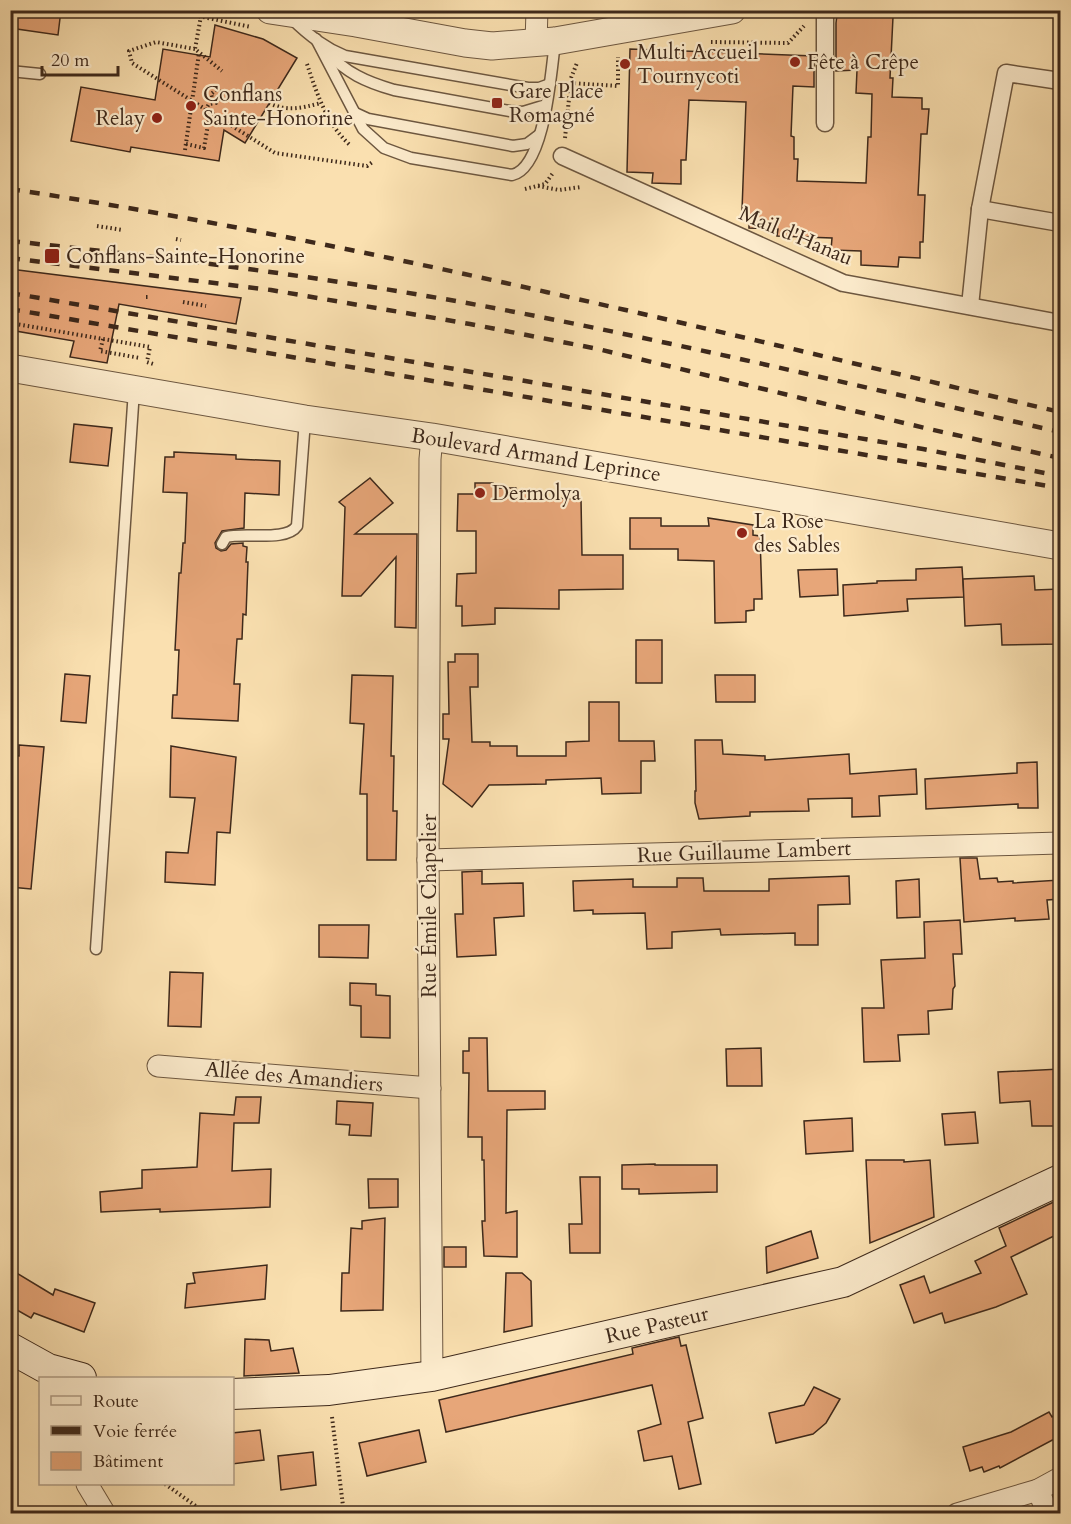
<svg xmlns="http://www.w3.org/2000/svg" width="1071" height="1524" viewBox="0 0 1071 1524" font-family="Cardo,serif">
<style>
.building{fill:#e7a679;stroke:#3e291b;stroke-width:1.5}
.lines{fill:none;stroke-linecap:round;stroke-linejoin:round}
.service-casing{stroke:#6d5740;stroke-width:13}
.pedestrian-casing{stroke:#6d5740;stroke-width:19}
.minor-casing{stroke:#6d5740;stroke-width:23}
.tertiary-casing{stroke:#6d5740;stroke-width:29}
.secondary-casing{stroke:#3e291b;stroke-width:32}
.path{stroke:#3e291b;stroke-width:4;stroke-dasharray:1.5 3;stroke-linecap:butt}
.service{stroke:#fcebcc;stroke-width:10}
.pedestrian{stroke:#fcebcc;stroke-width:16}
.minor{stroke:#fcebcc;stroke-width:21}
.tertiary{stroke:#fcebcc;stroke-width:27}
.secondary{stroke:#fcebcc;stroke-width:30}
.rail{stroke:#3e291b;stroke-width:4.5;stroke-dasharray:10 10;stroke-linecap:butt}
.poi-dot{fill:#8f2418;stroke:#fcebcc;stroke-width:2}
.labels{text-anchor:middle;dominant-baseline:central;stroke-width:4.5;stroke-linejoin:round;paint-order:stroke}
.poi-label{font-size:21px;fill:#3e291b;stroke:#fcebcc;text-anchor:start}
.street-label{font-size:21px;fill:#3e291b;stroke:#fcebcc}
</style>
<rect width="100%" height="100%" fill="#fae0b0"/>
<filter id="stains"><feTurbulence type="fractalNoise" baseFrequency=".00333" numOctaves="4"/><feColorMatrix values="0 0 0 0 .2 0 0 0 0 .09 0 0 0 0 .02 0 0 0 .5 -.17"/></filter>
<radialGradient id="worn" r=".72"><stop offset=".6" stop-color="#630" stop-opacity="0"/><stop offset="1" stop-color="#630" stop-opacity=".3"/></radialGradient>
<g class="building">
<polygon points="10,10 61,10 58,35 10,28"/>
<polygon points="837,15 893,17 890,78 893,78 892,97 922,98 922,109 929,109 927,134 921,134 918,195 925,195 923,242 920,242 920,258 899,257 898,267 861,265 861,251 831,250 832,238 777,236 778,229 749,228 749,210 742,210 746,102 689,100 686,160 681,160 681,184 652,183 653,173 627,172 630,49 814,56 814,87 793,86 791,136 794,137 794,159 798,159 797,181 866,183 868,137 871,137 872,94 856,93 857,70 836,71 836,23"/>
<polygon points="215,25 263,39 297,58 245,143 224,130 219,161 131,147 130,152 71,141 81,87 155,100 163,49 210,57"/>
<polygon points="10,269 241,298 236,324 119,304 107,363 70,357 74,341 10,330"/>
<polygon points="74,424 112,428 108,466 70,462"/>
<polygon points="174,452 236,455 236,459 280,461 279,495 245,493 244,528 222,531 215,543 216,548 221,551 226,550 231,544 243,543 243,546 247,547 246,562 248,562 246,615 243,614 242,639 237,639 234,684 240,684 238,721 172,718 173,695 177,695 179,650 175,650 179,573 181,573 183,543 185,543 187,493 163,492 165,457 174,457"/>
<polygon points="370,478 393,503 355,534 417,534 416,628 395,627 396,557 361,596 342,596 345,507 339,502"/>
<polygon points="475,483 493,483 494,488 516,488 518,493 541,493 541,498 581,499 582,555 623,555 623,589 559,590 559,609 495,608 495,624 462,626 462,606 456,606 457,574 476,573 476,531 457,531 458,494 475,494"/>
<polygon points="630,518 661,518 661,526 709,526 708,518 753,525 753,535 760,536 762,599 754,599 754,610 746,611 746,622 715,623 714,561 678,560 678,549 630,549"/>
<polygon points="962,567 964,597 907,599 908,611 844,616 843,585 877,583 877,581 916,580 916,569"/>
<polygon points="837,569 838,595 800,597 798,570"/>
<polygon points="1034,576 1035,590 1060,589 1060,644 1002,645 1001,624 965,626 963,579"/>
<rect x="636" y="640" width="26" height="43"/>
<polygon points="455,654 478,654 478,687 470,687 472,742 490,742 490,746 517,746 517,756 566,756 566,742 589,741 589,702 619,702 619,741 654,741 655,761 641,761 641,793 602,794 601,778 546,780 546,784 489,785 472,807 443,784 449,739 443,739 443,714 449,714 448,662 455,662"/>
<polygon points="65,674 90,676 86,723 61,721"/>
<polygon points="352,675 393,676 391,756 394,756 393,811 397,811 396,860 367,860 367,794 360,794 364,724 350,723"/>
<polygon points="715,675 755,675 755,702 716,702"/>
<polygon points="695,740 722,740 723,754 765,756 765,760 849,754 850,774 916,769 917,794 879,796 880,816 852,817 852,798 808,799 809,811 750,812 750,816 699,819 695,803 695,791 696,791"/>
<polygon points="19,745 44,747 31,889 10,887 10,755 19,756"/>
<polygon points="171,746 236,757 230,833 217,832 215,885 165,882 166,852 188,853 195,798 170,797"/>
<polygon points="1037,762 1038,808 1018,808 1018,804 926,809 925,779 1017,773 1017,763"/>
<polygon points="960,858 977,858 980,879 997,878 998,882 1013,881 1013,883 1060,880 1060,899 1047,900 1049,919 1015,921 1015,918 964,922"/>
<polygon points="482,871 482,884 523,883 524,916 494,918 496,955 457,957 455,914 463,914 462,872"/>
<polygon points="849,876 850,904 818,905 818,945 795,945 795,933 721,935 720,929 672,932 672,948 647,949 645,913 593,914 593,910 574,911 573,881 633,879 633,887 677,887 677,878 703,878 704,891 769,891 769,879"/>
<polygon points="919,879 920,917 897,918 896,881"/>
<polygon points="960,920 962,954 953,954 955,986 953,989 952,1009 928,1011 929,1034 898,1035 900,1061 864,1062 862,1008 884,1008 881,960 925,958 924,922"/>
<polygon points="319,925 369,925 368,958 319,957"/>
<polygon points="170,972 203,973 201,1027 168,1026"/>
<polygon points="350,983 376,984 376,995 390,996 390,1038 361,1037 361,1006 350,1005"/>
<polygon points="469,1038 487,1038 488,1091 545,1091 545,1109 507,1110 506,1213 517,1211 517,1257 484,1256 482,1221 485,1221 484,1160 482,1160 482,1137 468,1137 469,1073 463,1073 463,1051 469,1051"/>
<polygon points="761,1048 762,1086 727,1086 726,1049"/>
<polygon points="1060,1069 1060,1126 1032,1126 1030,1101 1000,1103 998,1072"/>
<polygon points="236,1097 261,1097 259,1123 234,1123 232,1171 271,1169 270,1207 160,1212 160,1209 101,1212 100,1192 142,1188 142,1170 197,1167 200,1113 234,1115"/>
<polygon points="337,1101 373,1103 371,1136 349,1135 350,1125 336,1124"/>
<polygon points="975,1112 978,1143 945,1145 942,1114"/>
<polygon points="852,1118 853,1151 806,1154 804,1121"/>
<polygon points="866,1160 904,1160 904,1162 930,1160 934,1217 870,1243"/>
<polygon points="655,1164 655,1165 717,1165 717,1192 639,1194 639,1189 622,1189 622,1165"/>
<polygon points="580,1177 600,1177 600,1253 570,1253 569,1224 582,1224"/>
<polygon points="368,1179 398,1179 398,1207 369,1208"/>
<polygon points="1060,1199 1060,1233 1011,1257 1027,1294 996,1307 945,1323 942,1313 914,1323 900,1285 924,1276 930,1293 981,1273 975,1261 1006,1246 999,1228"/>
<polygon points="385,1218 383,1310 341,1311 342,1273 349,1273 351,1228 362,1229 362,1221"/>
<polygon points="811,1231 818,1258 767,1273 766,1247"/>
<rect x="444" y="1247" width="22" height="20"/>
<polygon points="267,1265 265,1299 185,1308 187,1284 195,1283 193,1273"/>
<polygon points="10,1269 53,1295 55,1289 95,1303 84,1332 34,1313 31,1318 10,1306"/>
<polygon points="506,1273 522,1273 531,1281 532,1326 504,1332"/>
<polygon points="679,1337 681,1346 686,1345 703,1418 688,1422 701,1484 679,1489 672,1456 644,1461 638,1431 661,1424 652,1385 446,1432 439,1400 633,1354 632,1348"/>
<polygon points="245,1339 269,1340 271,1351 293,1348 299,1373 244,1376"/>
<polygon points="814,1387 840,1399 826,1423 813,1434 776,1443 769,1413 804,1405"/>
<polygon points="1060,1411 1060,1436 1000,1468 999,1466 984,1472 982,1467 970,1471 963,1447 1011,1432 1049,1412 1052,1417"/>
<polygon points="260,1430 264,1460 232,1464 232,1433"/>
<polygon points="419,1430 426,1462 367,1476 359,1443"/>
<polygon points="313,1452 316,1485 281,1490 278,1456"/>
</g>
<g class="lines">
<defs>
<g id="service">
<path d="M292 19C307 34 325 48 345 56L528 88H539L550 84"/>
<path d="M316 39 363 129 384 148 411 158 512 175C545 168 551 71 555 42"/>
<path d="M326 51C346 73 366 82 394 90L510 111 523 112 546 105"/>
<polyline points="10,71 40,74"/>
<polyline points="355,113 368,119 513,146 527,144 539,135"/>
<path d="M222 544 226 537C245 532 286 542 297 526L305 420"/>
<polyline points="96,949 134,390"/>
</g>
<g id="pedestrian">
<polyline points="825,123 825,14"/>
<polyline points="562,156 843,283 1060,323"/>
<polyline points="980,209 1060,223"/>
<polyline points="970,306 980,209 1006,73 1060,81"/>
</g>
<g id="minor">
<polyline points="536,43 537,10"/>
<polyline points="432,437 430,459 428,860 432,1376"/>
<polyline points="428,860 1060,843"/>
<polyline points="158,1066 430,1088"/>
<polyline points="87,1484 105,1514"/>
<polyline points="1038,1490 1048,1514"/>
<polyline points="957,1514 1038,1490 1060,1478"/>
</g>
<g id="tertiary">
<polyline points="270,10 356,23 465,43 492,46 555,41 732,10"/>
<polyline points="10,368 305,419 432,437 1060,546"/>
</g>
<g id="secondary">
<polyline points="10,1348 48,1369 81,1378"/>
<polyline points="232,1394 329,1390 432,1376 843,1282 1060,1180"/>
</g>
</defs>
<use href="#service" class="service-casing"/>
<use href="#pedestrian" class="pedestrian-casing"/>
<use href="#minor" class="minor-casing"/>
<use href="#tertiary" class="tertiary-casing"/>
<use href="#secondary" class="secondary-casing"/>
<g class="path">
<polyline points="180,10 179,12 251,27"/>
<polyline points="201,16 195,49 222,71"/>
<polyline points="711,42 788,43 804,26"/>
<polyline points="195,49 156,42 129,51 132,63 275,153 367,166 374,161"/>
<path d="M307 64C317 94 327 125 351 146"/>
<polyline points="571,78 577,63"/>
<polyline points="570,83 618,86 618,57"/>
<path d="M269 103C288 112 301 108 321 103"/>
<polyline points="205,110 209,104 216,103 221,97 221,92 216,90 211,94 212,98 215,100"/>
<polyline points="565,138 570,89"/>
<polyline points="186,144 204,148 210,113"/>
<polyline points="185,150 199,53"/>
<polyline points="538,186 559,190 581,187"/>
<polyline points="525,189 545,184 553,173"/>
<polyline points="97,226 123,230"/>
<polyline points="176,239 181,240"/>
<polyline points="146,297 150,297"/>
<polyline points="183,302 206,306"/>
<polyline points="10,323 150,347 147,362 153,364"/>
<polyline points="103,339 100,351 140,358"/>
<polyline points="332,1417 344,1514"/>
<polyline points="165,1484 207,1514"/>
</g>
<use href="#service" class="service"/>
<use href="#pedestrian" class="pedestrian"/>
<use href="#minor" class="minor"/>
<use href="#tertiary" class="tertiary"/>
<use href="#secondary" class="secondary"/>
<g class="rail">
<path d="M10 189C364 242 712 331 1060 412"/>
<path d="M10 241C172 258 334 278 494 308 684 344 872 389 1060 432"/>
<polyline points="10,258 271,290 470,324 598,349 929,429 1060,458"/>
<polyline points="10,293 923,449 1060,476"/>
<polyline points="10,309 1060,488"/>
</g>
</g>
<g class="poi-dot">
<circle cx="795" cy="62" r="6"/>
<circle cx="625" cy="64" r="6"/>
<rect x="491" y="97" width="12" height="12" rx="3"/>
<circle cx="191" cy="106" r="6"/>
<circle cx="157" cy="118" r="6"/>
<rect x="44" y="248" width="16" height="16" rx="3"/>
<circle cx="480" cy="493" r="6"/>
<circle cx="742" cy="533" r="6"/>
</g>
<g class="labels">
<g class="poi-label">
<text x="637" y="52">Multi Accueil<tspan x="637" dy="24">Tournycoti</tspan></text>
<text x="807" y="62">Fête à Crêpe</text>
<text x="509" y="91">Gare Place<tspan x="509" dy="24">Romagné</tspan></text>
<text x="203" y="94">Conflans<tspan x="203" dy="24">Sainte-Honorine</tspan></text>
<text x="145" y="118" text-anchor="end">Relay</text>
<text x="66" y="256">Conflans-Sainte-Honorine</text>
<text x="492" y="493">Dermolya</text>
<text x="754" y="521">La Rose<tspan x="754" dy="24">des Sables</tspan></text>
</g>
<g class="street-label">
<text transform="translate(796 236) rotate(23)">Mail d'Hanau</text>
<text transform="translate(536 455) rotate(9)">Boulevard Armand Leprince</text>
<text transform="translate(744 852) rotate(-2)">Rue Guillaume Lambert</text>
<text transform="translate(429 906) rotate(-90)">Rue Émile Chapelier</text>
<text transform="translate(294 1077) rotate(5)">Allée des Amandiers</text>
<text transform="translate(657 1325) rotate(-13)">Rue Pasteur</text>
</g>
</g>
<rect width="1071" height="1524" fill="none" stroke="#fae0b0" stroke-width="36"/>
<rect x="12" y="12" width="1047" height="1500" fill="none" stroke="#3e291b" stroke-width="3"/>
<rect x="18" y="18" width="1035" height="1488" fill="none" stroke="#3e291b" stroke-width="1.5"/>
<rect x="39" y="1377" width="195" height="108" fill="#fcebcc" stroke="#b09d85" stroke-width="1.5"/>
<rect x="51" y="1396" width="30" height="9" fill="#fcebcc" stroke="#b09d85" stroke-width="1.5"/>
<text x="93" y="1407" font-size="18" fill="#3e291b">Route</text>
<rect x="51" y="1426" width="30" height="9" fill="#3e291b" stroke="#b09d85" stroke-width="1.5"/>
<text x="93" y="1437" font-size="18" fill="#3e291b">Voie ferrée</text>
<rect x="51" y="1452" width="30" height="18" fill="#e7a679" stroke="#b09d85" stroke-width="1.5"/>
<text x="93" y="1467" font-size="18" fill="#3e291b">Bâtiment</text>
<path d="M42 66v9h76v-9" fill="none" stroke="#3e291b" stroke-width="3"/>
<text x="51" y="66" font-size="18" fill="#3e291b" stroke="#fcebcc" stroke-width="4.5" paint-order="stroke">20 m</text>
<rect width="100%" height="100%" filter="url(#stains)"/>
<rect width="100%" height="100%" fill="url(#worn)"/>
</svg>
